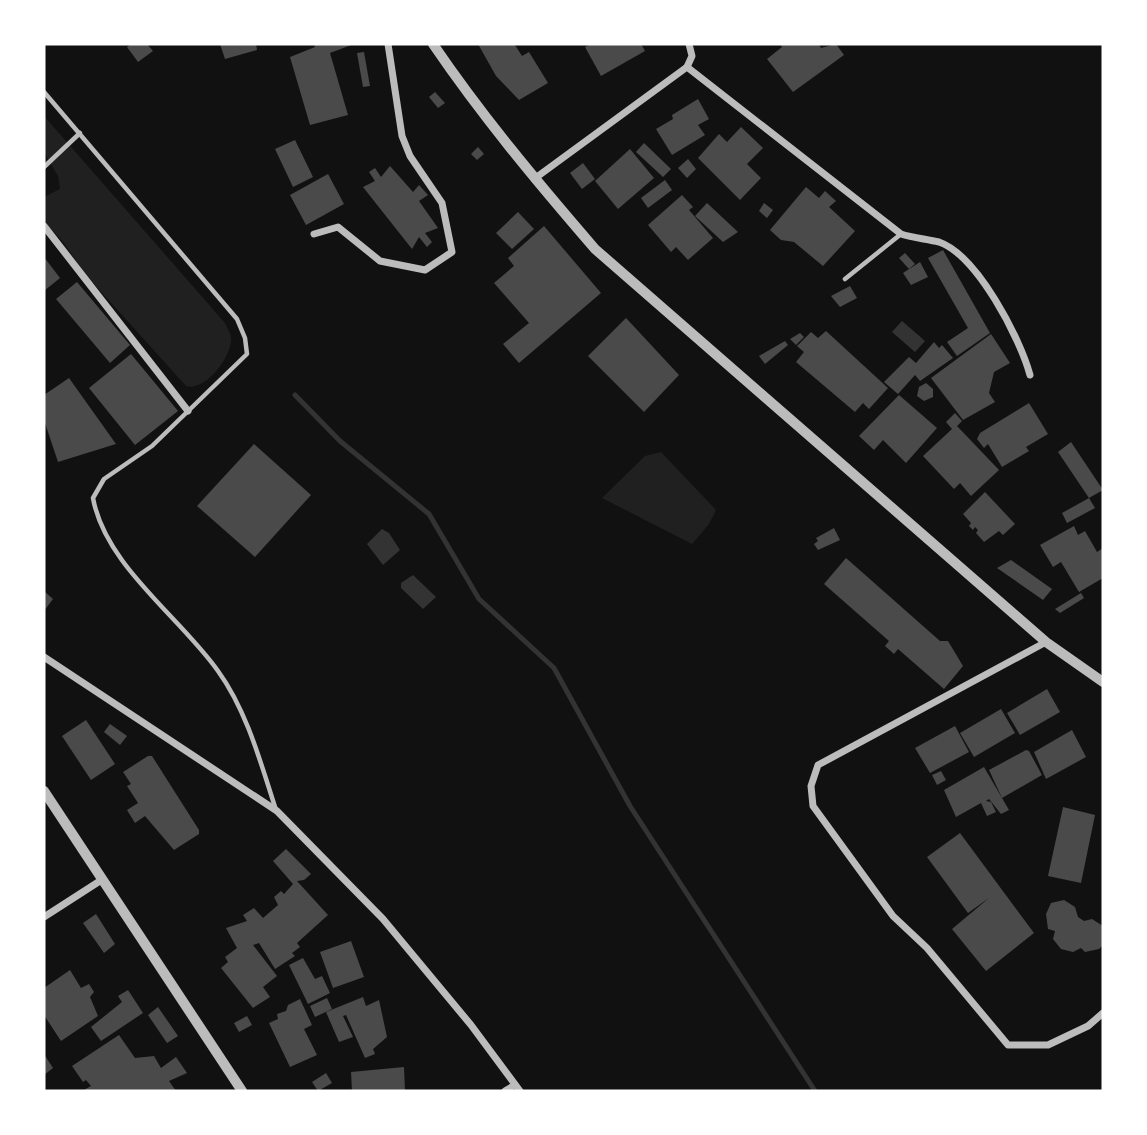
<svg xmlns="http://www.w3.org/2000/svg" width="1147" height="1135" viewBox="0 0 1147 1135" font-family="Quicksand,sans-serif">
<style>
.green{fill:#202020}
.water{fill:#333}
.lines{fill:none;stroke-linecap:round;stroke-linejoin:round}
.stream{stroke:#333;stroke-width:5}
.building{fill:#4a4a4a}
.service{stroke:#bcbcbc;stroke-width:4.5}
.minor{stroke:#bcbcbc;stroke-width:7}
.tertiary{stroke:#bcbcbc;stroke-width:10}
</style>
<rect width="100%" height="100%" fill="#111"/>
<g class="green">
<path d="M44 116 225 323C227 327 231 334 231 338 232 357 205 392 186 386L86 275 64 243 44 221V197L60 189 58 176 44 152Z"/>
<polygon points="661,452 716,510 709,524 692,544 602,498 645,456"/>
</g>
<g class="water">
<polygon points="902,321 925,341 915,352 892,332"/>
<polygon points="382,529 389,533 400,550 383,565 367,544"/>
<polygon points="413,575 436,597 423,609 401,588 401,583"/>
</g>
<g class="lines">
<polyline class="stream" points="295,395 340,441 429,514 479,599 554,668 630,806 815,1091"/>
</g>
<g class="building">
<polygon points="131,44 147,44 153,51 138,62 127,47"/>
<polygon points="220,44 256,44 257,50 225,59"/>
<polygon points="314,44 354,44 330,53 348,115 310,125 290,57 315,47"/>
<polygon points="478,44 517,44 515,45 522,56 529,52 548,83 519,100 496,76"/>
<polygon points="591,44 641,44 645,51 601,76 585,47"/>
<polygon points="780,44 819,44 821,48 836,44 844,55 793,92 767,59 782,47"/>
<polygon points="364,52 370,86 363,87 357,53"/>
<polygon points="435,92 445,103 438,108 429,97"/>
<polygon points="698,99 709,119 698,125 705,135 672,155 656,129 673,119 672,115"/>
<polygon points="741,127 763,148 747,164 761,178 740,200 698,158 719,134 727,142"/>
<polygon points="295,140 313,177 293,187 275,149"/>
<polygon points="644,143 671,169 663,177 636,152"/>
<polygon points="478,147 484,154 477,160 471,154"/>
<polygon points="630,149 654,178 618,209 595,181"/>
<polygon points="688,159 696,169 687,178 678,168"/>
<polygon points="583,163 595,179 582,189 570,173"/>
<polygon points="390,166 413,192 419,185 428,195 419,201 438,228 425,233 432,242 427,247 419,237 412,249 363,187 375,181 369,172 375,168 381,177"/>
<polygon points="328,174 344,204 306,225 290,195"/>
<polygon points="665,180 672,190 648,208 641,198"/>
<polygon points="806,187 819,198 825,191 836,201 829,207 855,231 823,266 794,242 781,240 770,230"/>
<polygon points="682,195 693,207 689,210 713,238 688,260 676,247 671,252 648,225"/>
<polygon points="707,203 738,232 723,242 695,216"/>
<polygon points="764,203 773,210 767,218 759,211"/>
<polygon points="518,212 534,229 512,249 496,233"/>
<polygon points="544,226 601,293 519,363 503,344 529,323 494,283 514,266 508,258"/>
<polygon points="943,250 990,333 957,356 947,342 968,328 928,258"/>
<polygon points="905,253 915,264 909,269 899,258"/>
<polygon points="44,257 60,278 44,291"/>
<polygon points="920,262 928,277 911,285 903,273"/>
<polygon points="77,282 130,345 110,363 56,299"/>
<polygon points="850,286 857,298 840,307 831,296"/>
<polygon points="626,318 679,375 644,412 588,356"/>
<polygon points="826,331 888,388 869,409 863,403 855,412 796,362 804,352 797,346 811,332 818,338"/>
<polygon points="800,333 804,337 796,345 790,339"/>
<polygon points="991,334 1010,363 994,372 989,393 995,402 963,420 931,378"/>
<polygon points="785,341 788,345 765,364 759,356"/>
<polygon points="934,342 939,348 942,345 953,358 920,381 915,375 898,394 884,382 909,357 916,363"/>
<polygon points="131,354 178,411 135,445 89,388"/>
<polygon points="69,378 116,444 58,462 44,420 44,395"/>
<polygon points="926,383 933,389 933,397 924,401 917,396 919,387"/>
<polygon points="899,395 937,428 906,463 883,440 874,450 859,436"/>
<polygon points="1029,403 1048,434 1026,447 1029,451 1002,467 988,444 984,448 977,439 980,433"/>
<polygon points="955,413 962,421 957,426 999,470 971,496 960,483 954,489 923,456 952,429 946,422"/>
<polygon points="1071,442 1103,490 1089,498 1095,508 1067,523 1062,513 1089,498 1058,452"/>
<polygon points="254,444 311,495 255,557 197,506"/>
<polygon points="985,492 1015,524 1003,535 999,531 984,542 976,533 978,530 975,527 973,530 969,526 971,523 963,514"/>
<polygon points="1074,526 1078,535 1085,531 1097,552 1103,548 1103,578 1079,592 1061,562 1053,567 1040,545"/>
<polygon points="834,528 840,540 818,550 814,544 818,541 816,538"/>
<polygon points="846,558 940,641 948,641 963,666 944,689 898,649 894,654 885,646 889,641 824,584"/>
<polygon points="1011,560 1052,589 1043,600 997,568"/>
<polygon points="44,591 53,599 44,611"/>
<polygon points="1081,593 1084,598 1060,613 1055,609"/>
<polygon points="1047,689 1060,712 1020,735 1007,713"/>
<polygon points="1001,709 1015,733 974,757 960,733"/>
<polygon points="86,720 115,764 91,780 62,736"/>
<polygon points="110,724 127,736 120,745 104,732"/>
<polygon points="955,726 969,752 930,773 915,748"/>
<polygon points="1072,730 1086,757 1046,779 1034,752"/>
<polygon points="1026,750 1029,751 1042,775 1002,798 989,770"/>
<polygon points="148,756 152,756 199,830 199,834 174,850 145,816 135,823 127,810 138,803 127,786 131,784 123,772"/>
<polygon points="984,767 1009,810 1001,814 989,799 986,801 991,802 996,812 987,816 981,803 956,817 944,790"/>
<polygon points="941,771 946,780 937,785 932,775"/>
<polygon points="1063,807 1095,815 1081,883 1048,876"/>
<polygon points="960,833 1034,933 986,971 952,929 989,898 968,913 927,857"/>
<polygon points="286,849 311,874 304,880 297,881 328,915 297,943 300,947 292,953 295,956 275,969 259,943 253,945 277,976 263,987 270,997 253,1008 221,968 228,962 225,957 237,948 226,928 247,921 243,915 254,908 263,918 278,905 274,897 281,891 284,894 293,884 273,861"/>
<polygon points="1064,900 1075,907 1078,917 1084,921 1092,919 1103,926 1103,945 1099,949 1085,952 1081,948 1073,952 1061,949 1053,939 1055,931 1048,929 1046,914 1051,903"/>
<polygon points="96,914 115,944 104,953 83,923"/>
<polygon points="351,941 364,977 333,988 320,952"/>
<polygon points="303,958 315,979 322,976 330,993 308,1004 289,965"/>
<polygon points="70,970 81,988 89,984 94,992 90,997 98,1016 61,1041 44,1015 44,988"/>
<polygon points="128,990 143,1013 101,1041 91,1027 122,1002 118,996"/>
<polygon points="363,997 366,1006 379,1000 387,1037 373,1049 375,1054 365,1058 346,1015 343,1016 353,1037 339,1042 326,1012"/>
<polygon points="327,998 332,1009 315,1017 310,1006"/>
<polygon points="300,999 312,1025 304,1029 317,1055 290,1067 269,1023 278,1019 277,1014 286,1011 288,1005"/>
<polygon points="158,1007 178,1036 167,1043 148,1015"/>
<polygon points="247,1016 252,1025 239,1032 234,1023"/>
<polygon points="119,1035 135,1058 154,1056 161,1068 176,1057 187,1073 169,1081 176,1091 82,1091 91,1086 86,1080 83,1082 72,1066"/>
<polygon points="44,1054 53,1068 44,1075"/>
<polygon points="404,1067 405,1091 352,1091 351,1072"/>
<polygon points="326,1073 332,1083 318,1091 312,1082"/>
</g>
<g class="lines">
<g class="service">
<path d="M44 92 237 319 245 338 247 354 152 446 104 479 93 498C105 565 180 617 218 671 247 711 261 764 276 810"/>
<polyline points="44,167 80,133"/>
<polyline points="845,279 901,234"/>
</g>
<g class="minor">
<polyline points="687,67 692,56 689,44"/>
<path d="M534 179 687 67 901 234C913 238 927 239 939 242 977 255 1020 338 1030 375"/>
<polyline points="44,226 188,411"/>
<polyline points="314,234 338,227 380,261 425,270 452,252 442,203 410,156 402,136 388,44"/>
<polyline points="1046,642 818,765 811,786 813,806 893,916 927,948 1008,1045 1048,1045 1088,1026 1103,1013"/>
<polyline points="44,657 277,811 383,919 471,1025 520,1091"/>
<polyline points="44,917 103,879"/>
<polyline points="505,1091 515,1085"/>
</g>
<g class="tertiary">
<path d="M433 44C482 116 538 183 595 249L1046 642 1103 682"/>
<polyline points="44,791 242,1091"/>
</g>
</g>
<rect width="1147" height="1135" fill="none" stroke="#ffffff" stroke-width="91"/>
</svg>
